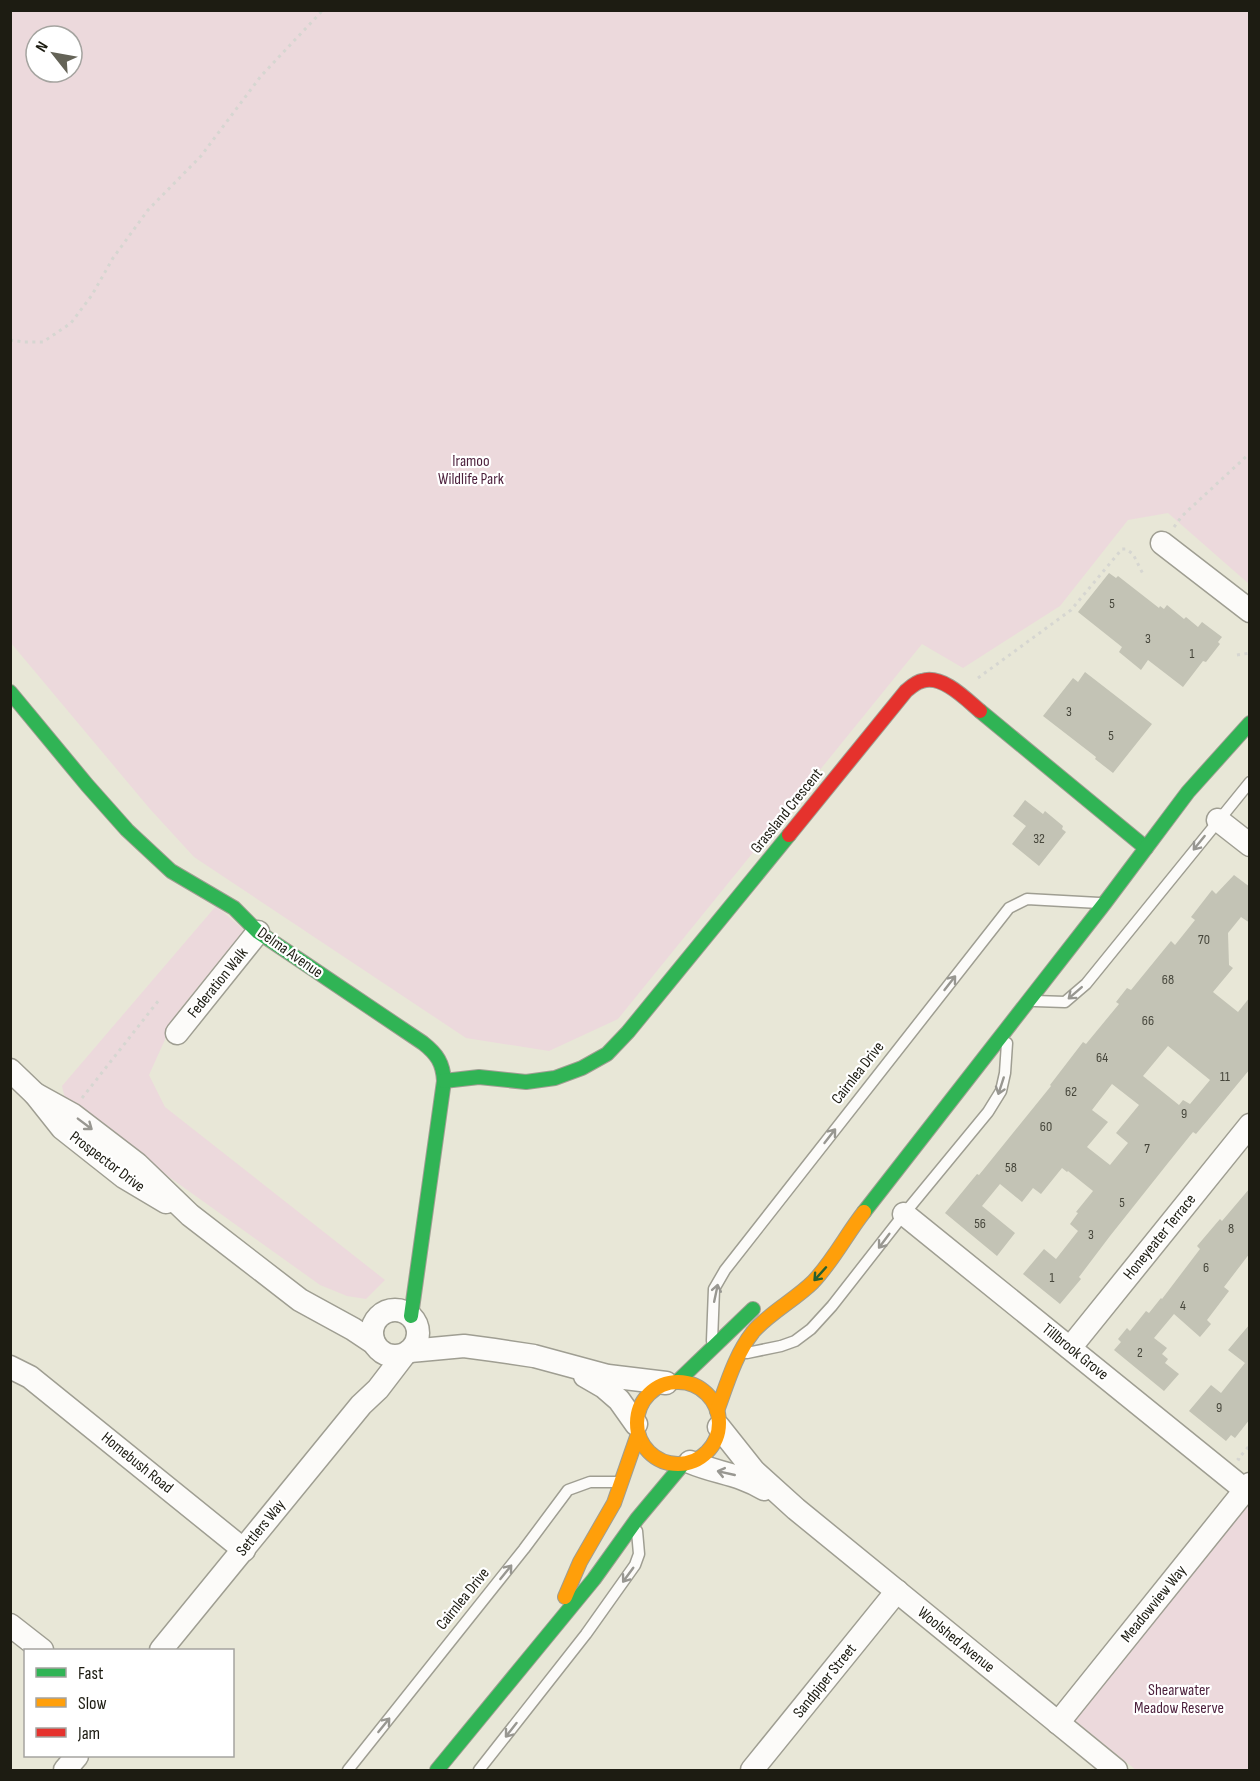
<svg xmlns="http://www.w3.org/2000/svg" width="1260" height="1781" viewBox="0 0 1260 1781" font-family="'Sofia Sans Condensed',sans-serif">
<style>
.green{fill:#ecd9dc;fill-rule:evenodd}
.building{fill:#c3c3b5;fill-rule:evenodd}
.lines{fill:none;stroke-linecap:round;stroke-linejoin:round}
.lane-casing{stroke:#9f9e92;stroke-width:13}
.street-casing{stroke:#9f9e92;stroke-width:25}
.fast-casing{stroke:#9f9e92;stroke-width:16}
.slow-casing{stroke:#9f9e92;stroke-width:16}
.jam-casing{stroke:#9f9e92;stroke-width:16}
.path{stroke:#d6d6d1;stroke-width:3;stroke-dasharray:3 4.5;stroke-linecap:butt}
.lane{stroke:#fcfbf9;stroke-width:10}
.street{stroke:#fcfbf9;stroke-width:22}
.fast{stroke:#30b455;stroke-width:14}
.slow{stroke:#ff9f0a;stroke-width:14}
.jam{stroke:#e5322d;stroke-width:14}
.oneway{stroke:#989791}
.oneway2{stroke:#266030}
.labels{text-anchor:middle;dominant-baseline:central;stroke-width:4.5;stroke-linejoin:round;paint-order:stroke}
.number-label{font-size:14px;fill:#46463b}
.park-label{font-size:16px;fill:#4b1f3b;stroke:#fff}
.street-label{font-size:16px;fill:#1d1c12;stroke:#fff}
</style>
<rect width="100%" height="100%" fill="#e8e7d7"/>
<g class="green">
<path d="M10 11H1249V584L1168 513 1128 520 1060 606 963 668 922 644 618 1019 549 1051 466 1038 194 857 150 809 11 643ZM36 36H72V72H36Z"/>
<polygon points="216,906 244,930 177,1013 149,1075 165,1107 385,1280 366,1299 347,1296 320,1285 66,1103 62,1086"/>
<polygon points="1249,1499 1249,1770 1136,1770 1073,1719"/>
</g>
<g class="building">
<polygon points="1109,573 1116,578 1118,576 1159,608 1160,606 1164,609 1167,605 1184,619 1186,617 1198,627 1202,622 1222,637 1218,642 1220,644 1206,662 1203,661 1183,687 1148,660 1141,670 1119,652 1122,647 1078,612"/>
<polygon points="1085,672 1152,724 1113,773 1095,759 1096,757 1043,716 1073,678 1078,682"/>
<polygon points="1025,800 1043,814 1045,811 1063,826 1062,829 1066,832 1039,866 1012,844 1026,826 1013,816"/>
<path d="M1234 875 1250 887V923L1241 917 1228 933 1229 965 1233 968 1213 992 1238 1012 1250 997V1069L1207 1121 1196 1134 1193 1132 1168 1163 1110 1236 1079 1277 1081 1279 1060 1304 1023 1274 1044 1249 1056 1259 1078 1231 1070 1224 1078 1213 1076 1212 1093 1191 1068 1171 1067 1172 1062 1168 1041 1194 1033 1188 1022 1202 1000 1184 982 1206 1015 1233 997 1256 945 1213 977 1174 979 1175 1051 1086 1050 1085 1083 1042 1086 1044 1119 1004 1116 1002 1127 988 1131 990 1171 941 1175 945 1195 920 1191 917 1212 890 1216 894ZM1168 1046 1210 1080 1190 1104 1183 1100 1179 1105 1143 1076ZM1112 1084 1139 1105 1116 1133 1128 1143 1110 1165 1087 1147 1108 1122 1092 1110Z"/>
<polygon points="1250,1188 1250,1253 1224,1287 1229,1291 1207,1320 1211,1324 1200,1337 1174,1314 1154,1338 1167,1348 1162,1354 1168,1359 1165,1363 1179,1374 1164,1391 1114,1350 1121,1342 1118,1339 1127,1328 1130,1331 1146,1311 1149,1313 1161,1298 1162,1299 1200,1249 1197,1246 1220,1219 1222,1221"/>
<polygon points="1250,1324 1250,1419 1235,1438 1231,1435 1226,1441 1189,1411 1211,1385 1221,1393 1245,1363 1228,1350"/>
</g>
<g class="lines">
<defs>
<g id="lane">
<polyline points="1035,1001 1065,1002 1086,984 1250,782"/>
<polyline points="712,1341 714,1289 725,1270 1009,908 1027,899 1099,903"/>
<polyline points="747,1353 781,1346 795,1341 811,1329 832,1306 904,1214 988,1112 1001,1091 1005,1073 1007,1043"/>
<polyline points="348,1770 524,1549 568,1490 590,1482 618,1482"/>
<polyline points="479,1770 586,1634 635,1565 639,1554 637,1531"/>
</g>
<g id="street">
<polyline points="1162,543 1250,611"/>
<polyline points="1218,820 1250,845"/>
<polyline points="177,1033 258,932"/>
<polyline points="10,1070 35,1094 62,1128 124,1177 166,1202"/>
<polyline points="35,1094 73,1115 137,1164 190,1215 300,1300 353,1329 374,1343"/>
<polyline points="904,1214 1245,1490"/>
<circle cx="395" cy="1333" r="23"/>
<polyline points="1070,1348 1250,1125"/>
<polyline points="410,1351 464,1346 494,1350 534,1356 608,1376 666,1383"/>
<polyline points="10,1367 30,1377 244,1550"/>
<polyline points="585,1376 604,1387 619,1400 636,1424"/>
<polyline points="719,1427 754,1471 796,1509 1116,1770"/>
<path d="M690 1462C716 1473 740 1474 764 1489"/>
<polyline points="10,1625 42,1650"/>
<polyline points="161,1650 361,1405 378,1389 404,1355"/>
<polyline points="1058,1723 1250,1484"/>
<polyline points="65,1770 77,1756"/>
<polyline points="752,1770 897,1591"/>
</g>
<g id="fast">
<path d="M10 692 87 785 127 830 171 871 234 908 258 932 423 1043C437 1054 443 1063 444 1081L411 1316"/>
<polyline points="980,711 1146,848"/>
<polyline points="444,1081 479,1077 526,1082 555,1078 582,1068 607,1054 628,1032 789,835"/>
<polyline points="864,1212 1104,904 1188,792 1250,723"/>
<polyline points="677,1382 753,1309"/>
<polyline points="437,1770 594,1579 637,1519 683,1464"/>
</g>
<g id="slow">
<circle cx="678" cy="1423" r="41"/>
<path d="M717 1411C727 1384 735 1355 753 1332 768 1314 796 1299 813 1282 833 1261 846 1235 864 1212"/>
<polyline points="565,1597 580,1562 614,1503 638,1434"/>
</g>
<path id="jam" d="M789 835 906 691C911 687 916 682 922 681 942 674 966 699 980 711"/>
</defs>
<use href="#lane" class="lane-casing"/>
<use href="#street" class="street-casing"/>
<use href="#fast" class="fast-casing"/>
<use href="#slow" class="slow-casing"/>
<use href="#jam" class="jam-casing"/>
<g class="path">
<polyline points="10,340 24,342 43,342 71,323 92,295 113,258 148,210 201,156 261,76 323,10"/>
<polyline points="1174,527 1182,516 1250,453"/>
<polyline points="1237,655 1250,653"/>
<polyline points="978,678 1071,610 1122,549 1126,549 1133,554 1144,576"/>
<polyline points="82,1098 159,1000"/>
<polyline points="1240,1460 1238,1459 1250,1445"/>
</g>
<use href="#lane" class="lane"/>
<use href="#street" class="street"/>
<use href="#fast" class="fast"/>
<use href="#slow" class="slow"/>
<use href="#jam" class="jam"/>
</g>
<defs><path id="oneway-shaft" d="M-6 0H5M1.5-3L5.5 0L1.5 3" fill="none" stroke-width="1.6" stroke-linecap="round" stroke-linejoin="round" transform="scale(1.5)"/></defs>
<g class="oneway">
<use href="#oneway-shaft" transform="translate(1199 843) rotate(129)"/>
<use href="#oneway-shaft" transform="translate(950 983) rotate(-52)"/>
<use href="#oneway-shaft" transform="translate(1075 993) rotate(139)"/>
<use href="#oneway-shaft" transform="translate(1001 1086) rotate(108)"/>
<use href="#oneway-shaft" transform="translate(85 1124) rotate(37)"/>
<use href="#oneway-shaft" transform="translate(830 1136) rotate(-52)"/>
<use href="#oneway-shaft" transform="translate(884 1241) rotate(127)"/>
<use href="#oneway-shaft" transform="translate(716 1293) rotate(-78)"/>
<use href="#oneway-shaft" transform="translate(726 1473) rotate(-167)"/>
<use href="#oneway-shaft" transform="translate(506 1572) rotate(-51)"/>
<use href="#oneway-shaft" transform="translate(628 1575) rotate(126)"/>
<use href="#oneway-shaft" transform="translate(384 1725) rotate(-51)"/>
<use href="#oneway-shaft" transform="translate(511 1730) rotate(128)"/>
</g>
<use class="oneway2" href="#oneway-shaft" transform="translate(820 1274) rotate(132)"/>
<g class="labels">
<g class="number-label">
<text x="1112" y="603">5</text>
<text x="1148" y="638">3</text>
<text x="1192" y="653">1</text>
<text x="1069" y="711">3</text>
<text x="1111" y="735">5</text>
<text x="1039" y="838">32</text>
<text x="1204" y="939">70</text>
<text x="1168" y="979">68</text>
<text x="1148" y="1020">66</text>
<text x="1102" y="1057">64</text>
<text x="1225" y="1076">11</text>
<text x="1071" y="1091">62</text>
<text x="1184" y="1113">9</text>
<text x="1046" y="1126">60</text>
<text x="1147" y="1148">7</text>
<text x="1011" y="1167">58</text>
<text x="1122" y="1202">5</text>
<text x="980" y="1223">56</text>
<text x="1231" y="1228">8</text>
<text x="1091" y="1234">3</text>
<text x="1206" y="1267">6</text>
<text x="1052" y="1277">1</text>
<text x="1183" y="1305">4</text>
<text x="1140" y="1352">2</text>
<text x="1219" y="1407">9</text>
</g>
<g class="park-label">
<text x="471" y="461">Iramoo<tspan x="471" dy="18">Wildlife Park</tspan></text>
<text x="1179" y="1690">Shearwater<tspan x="1179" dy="18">Meadow Reserve</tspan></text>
</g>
<g class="street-label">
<text transform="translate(787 811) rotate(-51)">Grassland Crescent</text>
<text transform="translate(290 953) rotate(35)">Delma Avenue</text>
<text transform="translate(218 983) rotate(-51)">Federation Walk</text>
<text transform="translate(858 1073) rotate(-52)">Cairnlea Drive</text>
<text transform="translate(107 1162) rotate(37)">Prospector Drive</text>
<text transform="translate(1160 1237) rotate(-51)">Honeyeater Terrace</text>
<text transform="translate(1075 1352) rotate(39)">Tillbrook Grove</text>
<text transform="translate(137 1463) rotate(39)">Homebush Road</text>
<text transform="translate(261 1528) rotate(-51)">Settlers Way</text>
<text transform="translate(463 1599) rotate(-51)">Cairnlea Drive</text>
<text transform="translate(1154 1604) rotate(-51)">Meadowview Way</text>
<text transform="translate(956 1640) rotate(39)">Woolshed Avenue</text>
<text transform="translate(825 1681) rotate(-51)">Sandpiper Street</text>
</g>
</g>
<rect width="1260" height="1781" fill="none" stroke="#1d1c12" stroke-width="24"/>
<rect x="24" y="1649" width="210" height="108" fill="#ffffff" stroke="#a5a4a0" stroke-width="1.5"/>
<rect x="36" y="1668" width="30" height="9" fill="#30b455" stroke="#a5a4a0" stroke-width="1.5"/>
<text x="78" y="1679" font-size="18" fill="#1d1c12">Fast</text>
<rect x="36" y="1698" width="30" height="9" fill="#ff9f0a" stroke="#a5a4a0" stroke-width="1.5"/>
<text x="78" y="1709" font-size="18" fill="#1d1c12">Slow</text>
<rect x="36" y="1728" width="30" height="9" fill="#e5322d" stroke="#a5a4a0" stroke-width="1.5"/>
<text x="78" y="1739" font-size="18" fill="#1d1c12">Jam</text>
<g transform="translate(54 54) rotate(301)"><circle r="28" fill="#ffffff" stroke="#a5a4a0" stroke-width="1.5"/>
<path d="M0-4.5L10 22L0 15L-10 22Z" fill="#646357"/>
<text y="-9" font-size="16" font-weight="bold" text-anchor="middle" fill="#1d1c12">N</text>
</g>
</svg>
